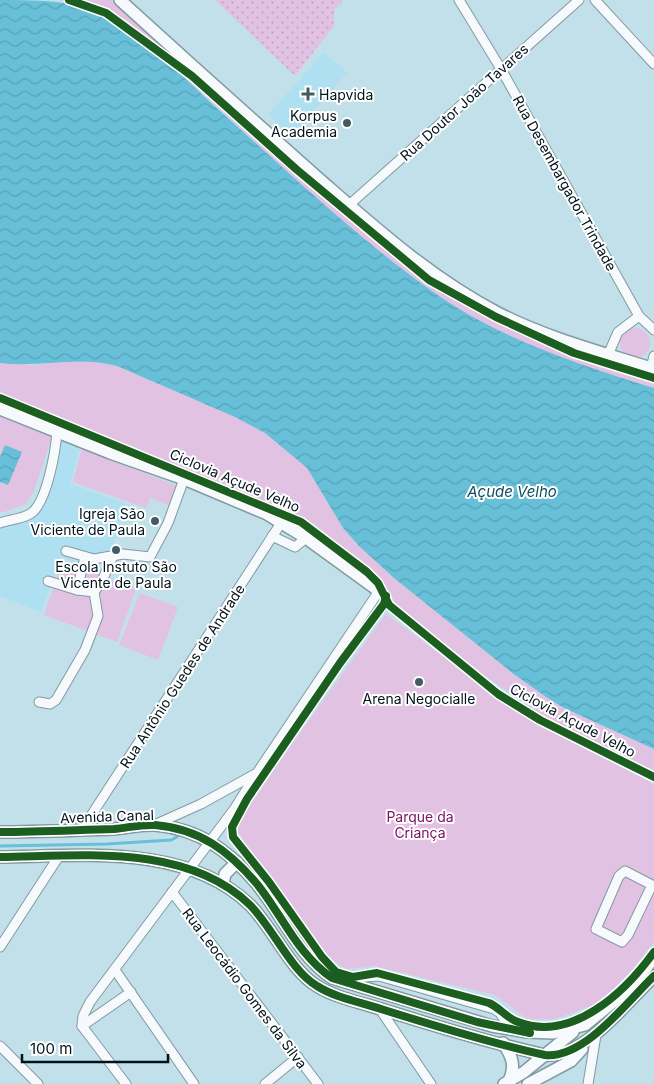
<svg xmlns="http://www.w3.org/2000/svg" width="654" height="1084" viewBox="0 0 654 1084" font-family="Inter,sans-serif">
<style>
.built{fill:#afe0f1}
.grass{fill:url(#grass-dots)}
.green{fill:#e2c2e3}
.water{fill:url(#water-waves)}
.lines{fill:none;stroke-linecap:round;stroke-linejoin:round}
.stream{stroke:#67bfd8;stroke-width:3}
.minor-casing{stroke:#829aa1;stroke-width:11}
.major-casing{stroke:#829aa1;stroke-width:14}
.minor{stroke:#f6fafc;stroke-width:9}
.major{stroke:#f6fafc;stroke-width:11}
.cycleway-casing{stroke:#fff;stroke-width:11}
.cycleway{stroke:#1b5e20;stroke-width:8}
.poi-dot{fill:#455b63;stroke:#fff;stroke-width:2}
.labels{text-anchor:middle;dominant-baseline:central;stroke-width:4;stroke-linejoin:round;paint-order:stroke}
.poi-label{font-size:14px;fill:#01141b;stroke:#fff;text-anchor:end}
.street-label{font-size:14px;fill:#01141b;stroke:#fff}
.park-label{font-size:14px;fill:#821166;stroke:#fff}
.water-label{font-size:15px;font-style:italic;fill:#0f4f61;stroke:#fff}
</style>
<defs>
<pattern id="grass-dots" width="8" height="8" patternUnits="userSpaceOnUse" patternTransform="scale(1.25)"><rect width="8" height="8" fill="#e2c2e3"/><path d="M2 2h.1M6 6h.1" fill="none" stroke="#c0a6c2" stroke-width="1.8" stroke-linecap="round"/></pattern>
<pattern id="water-waves" width="16" height="10" patternUnits="userSpaceOnUse" patternTransform="scale(1.25)"><rect width="16" height="10" fill="#67bfd8"/><path d="M0 5q4-4 8 0t8 0" fill="none" stroke="#58a3b9"/></pattern>
</defs>
<rect width="100%" height="100%" fill="#c2e0ea"/>
<g class="built">
<polygon points="324,52 347,73 292,136 268,115"/>
<polygon points="60,439 80,447 70,484 125,503 113,545 122,548 120,554 111,551 105,573 61,557 41,612 0,596 0,520 36,511"/>
</g>
<polygon class="grass" points="215,0 342,0 342,3 334,9 334,26 295,76"/>
<g class="green">
<path d="M59 0H112L240 117 355 216 434 278 580 351 654 375V388C617 376 579 365 542 351 485 329 432 294 384 256 325 210 272 157 217 107 169 65 124 14 59 0Z"/>
<circle cx="635" cy="343" r="15"/>
<polygon points="85,360 117,366 235,417 265,433 307,468 343,528 359,546 394,578 515,675 546,697 564,708 654,749 654,782 587,745 455,656 406,618 376,576 301,521 263,502 0,394 0,363 35,365"/>
<polygon points="0,414 53,434 34,491 26,504 4,512 0,512"/>
<polygon points="82,448 184,489 176,508 150,498 146,508 73,482"/>
<polygon points="63,561 136,589 117,642 44,615"/>
<polygon points="140,593 178,607 158,660 119,645"/>
<polygon points="386,614 530,720 654,784 654,942 632,970 599,1003 555,1019 527,1019 495,995 374,966 346,969 329,958 237,831 247,810 299,734"/>
</g>
<g class="water">
<path d="M0 0C30 0 61 0 89 8 139 29 178 73 218 109 287 171 354 235 429 289 497 338 575 363 654 388V749L564 708 546 697 515 675 394 578 359 546 343 528 307 468 265 433 235 417 117 366C78 355 40 368 0 363Z"/>
<polygon points="5,445 22,452 8,485 0,482 0,457"/>
</g>
<g class="lines">
<polyline class="stream" points="0,846 107,844 171,840 177,837"/>
<defs>
<g id="minor">
<polyline points="459,0 501,69 639,316 654,330"/>
<polyline points="595,0 654,64"/>
<polyline points="349,205 579,0"/>
<polyline points="608,355 618,332 639,316"/>
<polyline points="651,368 654,356"/>
<path d="M0 523C9 520 21 519 30 514 47 504 56 449 57 430"/>
<polyline points="272,536 295,547 306,538"/>
<polyline points="66,551 94,559 123,554 150,557 168,523 184,479"/>
<polyline points="48,581 77,590 94,592 101,583 113,556"/>
<polyline points="77,590 85,557"/>
<polyline points="39,702 50,704 56,700 85,650 98,616 94,592"/>
<polyline points="154,825 201,804 257,773 379,591"/>
<polyline points="83,828 281,523"/>
<polygon points="625,871 652,885 628,935 622,942 596,929 619,876"/>
<polyline points="172,892 318,1084"/>
<polyline points="0,947 59,856"/>
<polyline points="115,970 194,1084"/>
<polyline points="345,983 365,977 379,976 494,1009 500,1013 511,1030"/>
<polyline points="379,1008 431,1084"/>
<polyline points="82,1026 131,992"/>
<polyline points="0,1046 38,1084"/>
<polyline points="126,1084 82,1026 83,1016 90,1002 235,808 257,773"/>
<polyline points="265,1084 298,1057"/>
<polyline points="588,1084 596,1035"/>
</g>
<g id="major">
<path d="M120 0C188 62 256 123 325 184 380 232 433 279 498 313 547 338 601 352 654 369"/>
<polyline points="0,409 110,453 184,479 267,514 306,538 379,591"/>
<path d="M0 832C38 832 76 830 114 829 127 828 141 824 155 825 200 829 229 851 257 884 282 915 298 955 332 978L492 1026 527 1032 553 1033 585 1025 628 990 654 958"/>
<path d="M0 857C81 856 186 843 250 905 273 928 291 971 317 986 336 998 360 1002 381 1009 435 1026 490 1043 545 1055 584 1059 627 1002 654 976"/>
<polyline points="223,884 225,874 237,862"/>
<path d="M503 1043C512 1056 516 1066 509 1081"/>
<polyline points="504,1084 524,1072 573,1032"/>
<polyline points="528,1084 571,1061 582,1049"/>
</g>
</defs>
<use href="#minor" class="minor-casing"/>
<use href="#major" class="major-casing"/>
<use href="#minor" class="minor"/>
<use href="#major" class="major"/>
<defs>
<g id="cycleway">
<polyline points="69,0 106,13 192,76 296,169 429,280 496,317 574,353 654,378"/>
<polyline points="0,398 301,522 367,572 378,583 389,605 498,694 540,720 654,777"/>
<path d="M386 596 384 604 340 663 247 799 232 827 233 837 269 882 322 957 336 972 353 977 377 973 489 1003C500 1008 508 1019 518 1022 572 1043 625 992 654 952"/>
<path d="M0 832C38 832 76 830 114 829 127 828 141 824 155 825 200 829 229 851 257 884 282 915 298 955 332 978L477 1022 530 1033"/>
<path d="M0 857C81 856 186 843 250 905 273 928 291 971 317 986 336 998 360 1002 381 1009 435 1026 490 1043 545 1055 584 1059 627 1002 654 976"/>
</g>
</defs>
<use href="#cycleway" class="cycleway-casing"/>
<use href="#cycleway" class="cycleway"/>
</g>
<g class="poi-dot">
<path d="M305.5 86.5h5v5h5v5h-5v5h-5v-5h-5v-5h5z"/>
<circle cx="347" cy="123" r="5"/>
<circle cx="155" cy="521" r="5"/>
<circle cx="116" cy="550" r="5"/>
<circle cx="419" cy="682" r="5"/>
</g>
<g class="labels">
<g class="poi-label">
<text x="319" y="94" text-anchor="start">Hapvida</text>
<text x="337" y="115">Korpus<tspan x="337" dy="16">Academia</tspan></text>
<text x="145" y="513">Igreja São<tspan x="145" dy="16">Viciente de Paula</tspan></text>
<text x="116" y="566" text-anchor="middle">Escola Instuto São<tspan x="116" dy="16">Vicente de Paula</tspan></text>
<text x="419" y="698" text-anchor="middle">Arena Negocialle</text>
</g>
<g class="street-label">
<text transform="translate(464 102) rotate(-42)">Rua Doutor João Tavares</text>
<text transform="translate(565 183) rotate(61)">Rua Desembargador Trindade</text>
<text transform="translate(235 480) rotate(23)">Ciclovia Açude Velho</text>
<text transform="translate(182 676) rotate(-57)">Rua Antônio Guedes de Andrade</text>
<text transform="translate(573 720) rotate(28)">Ciclovia Açude Velho</text>
<text transform="translate(107 816) rotate(-2)">Avenida Canal</text>
<text transform="translate(245 988) rotate(53)">Rua Leocádio Gomes da Silva</text>
</g>
<g class="park-label">
<text x="420" y="816">Parque da<tspan x="420" dy="16">Criança</tspan></text>
</g>
<g class="water-label">
<text x="512" y="491">Açude Velho</text>
</g>
</g>
<path d="M22 1054v8h146v-8" fill="none" stroke="#01141b" stroke-width="2.5"/>
<text x="30" y="1054" font-size="15" fill="#01141b" stroke="#ffffff" stroke-width="4" paint-order="stroke">100 m</text>
</svg>
